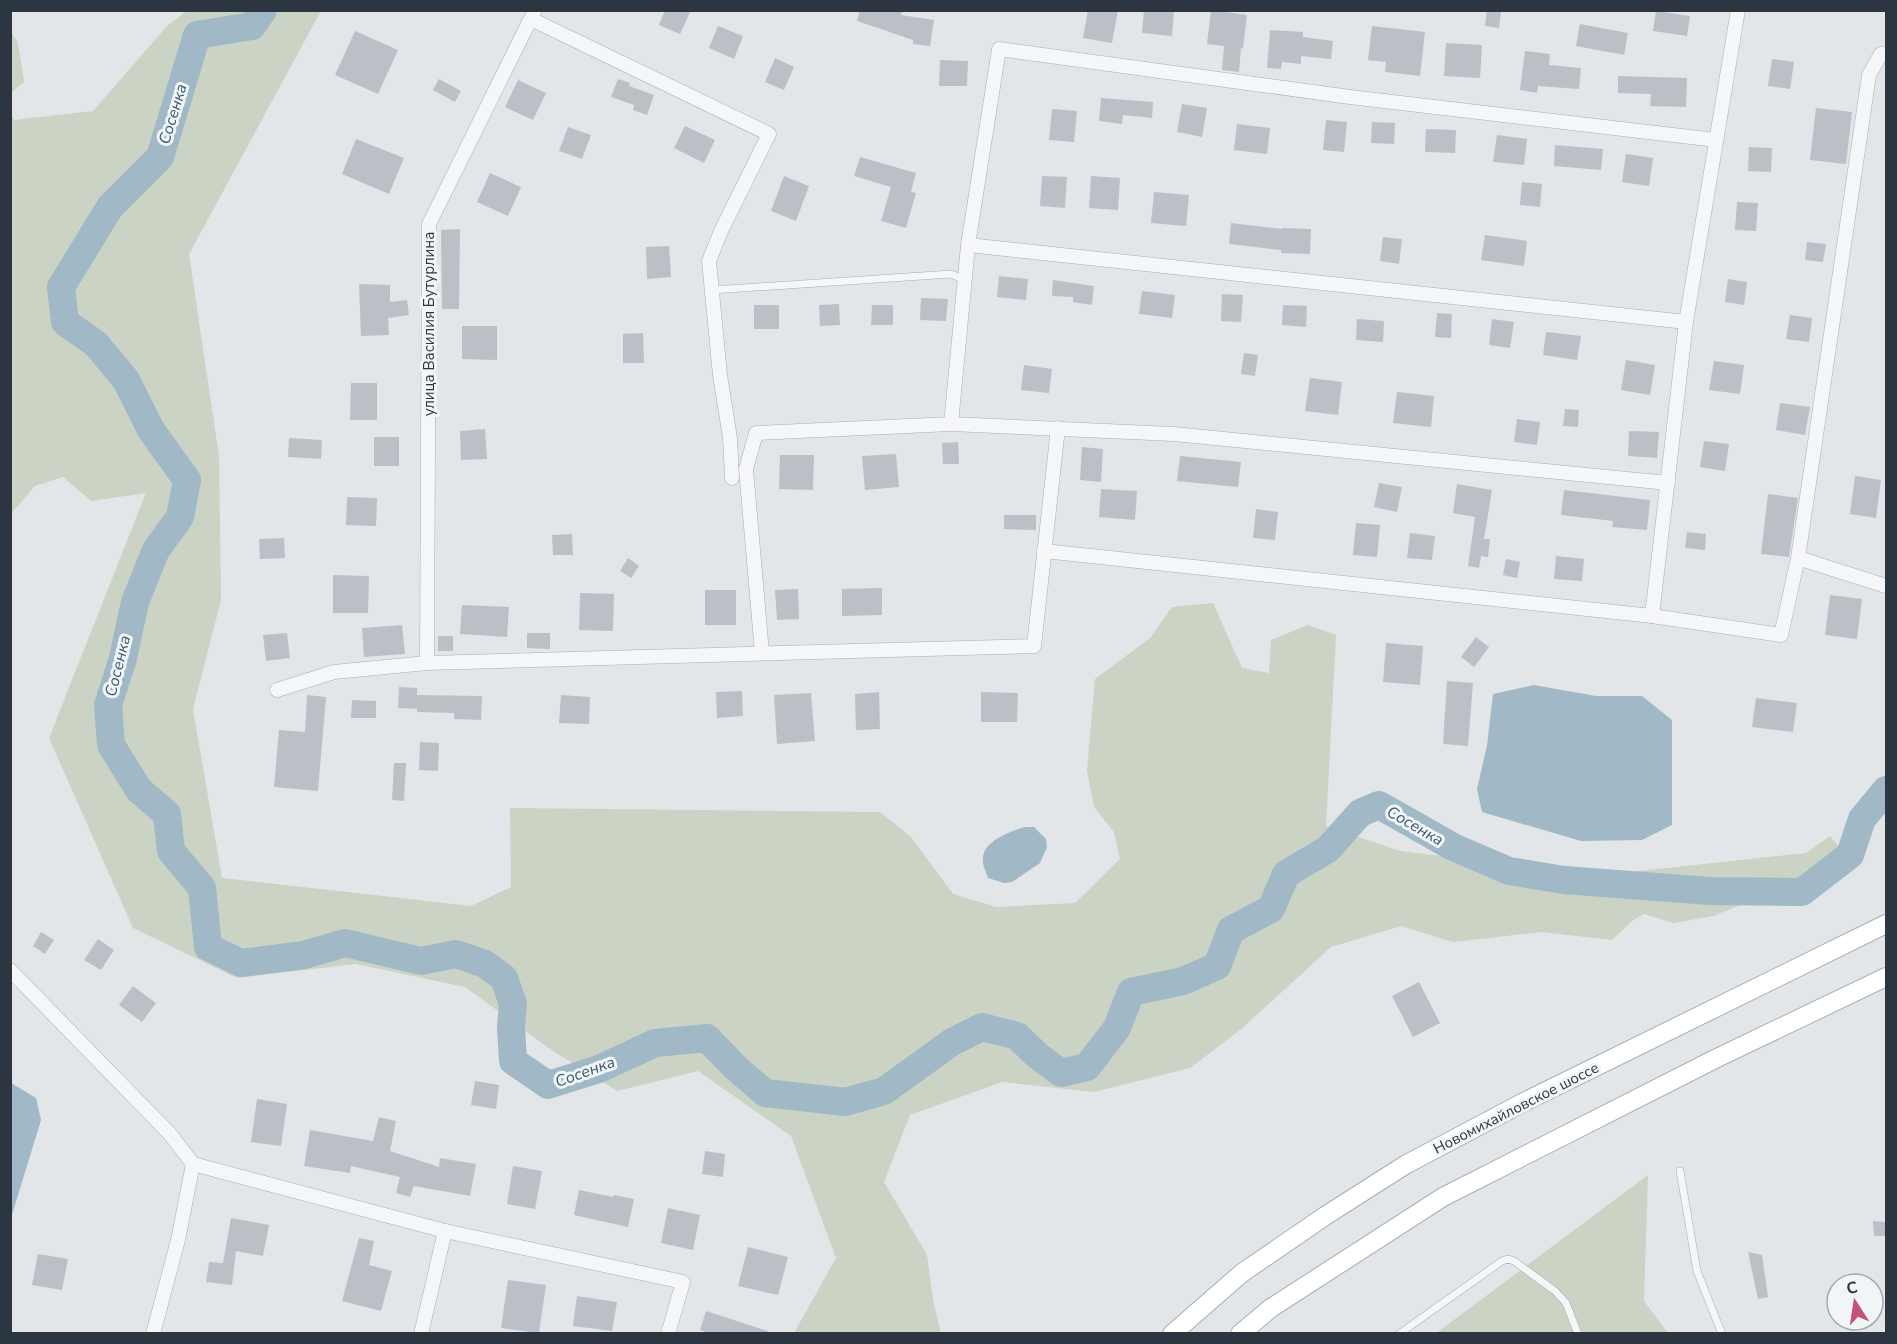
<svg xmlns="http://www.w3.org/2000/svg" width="1897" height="1344" viewBox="0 0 1897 1344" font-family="'Nunito Sans',sans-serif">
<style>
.green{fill:#cad3c4}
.water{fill:#a1b8c6}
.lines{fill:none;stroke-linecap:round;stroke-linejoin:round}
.river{stroke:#a1b8c6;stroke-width:28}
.building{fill:#bac0c6}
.service-casing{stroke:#a8aeb3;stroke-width:8}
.minor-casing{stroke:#a8aeb3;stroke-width:15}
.secondary-casing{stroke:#a8aeb3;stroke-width:20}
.path{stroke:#b9bcc1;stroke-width:3;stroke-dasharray:4.5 4.5;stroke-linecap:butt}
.service{stroke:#f5f6f8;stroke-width:7}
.minor{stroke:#f5f6f8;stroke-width:14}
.secondary{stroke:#fff;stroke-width:18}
.labels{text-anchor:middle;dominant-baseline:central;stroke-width:6;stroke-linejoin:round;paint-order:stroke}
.street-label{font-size:15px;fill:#2c3640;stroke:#f2f5f7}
.water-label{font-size:16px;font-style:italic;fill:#395a71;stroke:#f2f5f7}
</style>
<rect width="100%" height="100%" fill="#e2e6e9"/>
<g class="green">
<polygon points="188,10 321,11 189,254 219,456 221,600 193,709 222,878 471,906 511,887 510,808 880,812 911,837 953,894 996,907 1075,903 1120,859 1114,832 1094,807 1087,771 1095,679 1150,638 1172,607 1213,603 1242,668 1269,673 1271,640 1308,625 1336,635 1326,826 1400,851 1602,875 1806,853 1830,836 1839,847 1832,865 1783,887 1714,916 1673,923 1644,914 1632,921 1612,940 1542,932 1453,942 1401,926 1331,947 1240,1030 1190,1068 1094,1092 1002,1082 910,1115 884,1182 927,1255 933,1300 941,1333 794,1333 836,1258 791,1136 698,1071 617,1091 550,1049 465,987 356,964 237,978 133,928 49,738 146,493 91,501 63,477 35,486 11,514 11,115 14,120 93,111 167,26"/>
<polygon points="11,32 18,43 24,82 11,93"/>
<polygon points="1648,1175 1644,1301 1668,1333 1435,1334"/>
</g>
<g class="water">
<polygon points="1534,685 1596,696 1642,696 1672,720 1672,825 1642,840 1581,841 1482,812 1477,789 1487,745 1493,694"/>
<path d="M1025 827H1034L1046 839 1047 847 1040 863 1012 882 1004 883 988 878C986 871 982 865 983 858 983 841 1011 831 1025 827Z"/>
<polygon points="11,1083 36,1098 41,1120 11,1218"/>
</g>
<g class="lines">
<polyline class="river" points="263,10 252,26 197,35 160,157 110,207 61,287 65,322 96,344 126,380 151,430 187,480 180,517 156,550 135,602 123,658 108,705 111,745 139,790 167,814 171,851 202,888 208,947 241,963 304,955 345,943 421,961 456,954 485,964 504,978 513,1004 511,1027 513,1061 548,1085 599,1069 655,1043 707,1038 736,1068 765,1093 845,1102 884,1091 952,1042 982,1027 1017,1036 1038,1056 1061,1073 1087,1067 1117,1028 1131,992 1183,981 1217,966 1231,930 1271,909 1286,874 1328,849 1360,813 1379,805 1453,847 1509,871 1564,880 1710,891 1802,892 1850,855 1862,819 1886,790"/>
</g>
<g class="building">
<polygon points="665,10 691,10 680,34 659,25"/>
<polygon points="860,10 903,10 901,15 934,20 930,46 913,44 913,40 857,21"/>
<polygon points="1088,10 1118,10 1112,43 1083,38"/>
<polygon points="1144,10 1174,10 1172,36 1142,33"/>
<polygon points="1211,10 1247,15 1243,49 1241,48 1239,72 1222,70 1224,46 1207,44"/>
<polygon points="1487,10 1501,12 1499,28 1485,26"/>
<polygon points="1656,11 1690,16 1687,36 1653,31"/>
<polygon points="1580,24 1628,33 1624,55 1576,46"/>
<polygon points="718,26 743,36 734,59 709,48"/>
<polygon points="1372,26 1425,32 1420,76 1385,72 1386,62 1368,60"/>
<polygon points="1270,30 1303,32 1303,37 1333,41 1331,59 1301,56 1301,64 1282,62 1281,69 1267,68"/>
<polygon points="355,31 398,50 378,94 335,75"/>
<polygon points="1446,43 1482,45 1480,78 1444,76"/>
<polygon points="1525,51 1550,54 1549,65 1581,68 1579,89 1538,86 1537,93 1520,90"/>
<polygon points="775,58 794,67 784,90 765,82"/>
<polygon points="1772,59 1794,62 1790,89 1768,86"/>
<polygon points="940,60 968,61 967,86 939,86"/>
<polygon points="1618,76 1687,78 1686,107 1650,106 1651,94 1618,93"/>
<polygon points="439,79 461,91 455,102 433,90"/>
<polygon points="618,79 630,83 629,86 654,95 647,115 633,110 634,105 611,97"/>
<polygon points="518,80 546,93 533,120 505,107"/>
<polygon points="1101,98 1153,102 1152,118 1123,115 1122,124 1099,121"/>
<polygon points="1182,104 1207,108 1202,137 1177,132"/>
<polygon points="1816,108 1852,112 1846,164 1810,160"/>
<polygon points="1052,109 1077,111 1074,142 1049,140"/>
<polygon points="1326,120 1347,122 1344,152 1323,150"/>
<polygon points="1372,122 1395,123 1394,144 1371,143"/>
<polygon points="1237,124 1270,128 1267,154 1234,150"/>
<polygon points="685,126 715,140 704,163 674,148"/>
<polygon points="568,127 591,135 582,159 559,151"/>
<polygon points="1426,129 1456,130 1455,153 1425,152"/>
<polygon points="1497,135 1527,139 1524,165 1493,162"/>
<polygon points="356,139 404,158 389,194 342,174"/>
<polygon points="1555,145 1603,149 1601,170 1554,166"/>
<polygon points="1749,147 1772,148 1771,172 1748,171"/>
<polygon points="1626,154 1653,158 1649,186 1622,182"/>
<polygon points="860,157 916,173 911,192 916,193 906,228 881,221 891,187 854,176"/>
<polygon points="490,173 521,187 508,216 477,202"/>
<polygon points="784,176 809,186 796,221 771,211"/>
<polygon points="1042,176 1067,177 1065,208 1040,206"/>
<polygon points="1091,176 1120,178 1118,210 1089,208"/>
<polygon points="1522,182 1542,184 1540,207 1520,205"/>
<polygon points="1154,192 1189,195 1186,226 1151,223"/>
<polygon points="1737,202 1758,203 1756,231 1735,230"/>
<polygon points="1231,223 1282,229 1282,228 1311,229 1310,254 1281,253 1281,250 1229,244"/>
<polygon points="460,229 459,309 442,309 441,230"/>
<polygon points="1485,235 1527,241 1524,266 1481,260"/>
<polygon points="1383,237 1402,239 1399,264 1380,261"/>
<polygon points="1807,242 1826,244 1823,262 1805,260"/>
<polygon points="669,246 671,277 647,279 646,247"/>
<polygon points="999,276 1028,279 1026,300 997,297"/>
<polygon points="1728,279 1747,282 1744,305 1725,302"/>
<polygon points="1053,280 1094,286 1092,305 1073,302 1073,297 1052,296"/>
<polygon points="359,284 390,285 390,302 407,300 409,315 388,318 389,335 361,336"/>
<polygon points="1142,291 1175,295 1172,318 1139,314"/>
<polygon points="1222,294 1243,295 1241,322 1221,321"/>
<polygon points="921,298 948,299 946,321 920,320"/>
<polygon points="839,304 840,325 820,326 819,305"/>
<rect x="754" y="305" width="25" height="24"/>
<polygon points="872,305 893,305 893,325 871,325"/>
<polygon points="1283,305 1307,306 1306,327 1282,325"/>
<polygon points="1437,313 1452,314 1451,338 1435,337"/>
<polygon points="1790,315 1812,318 1809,342 1786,339"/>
<polygon points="1357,319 1384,321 1383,342 1356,340"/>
<polygon points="1492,319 1514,322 1510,348 1489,345"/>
<polygon points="462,326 497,326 497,360 462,359"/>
<polygon points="1546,332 1581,336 1577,360 1543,355"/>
<polygon points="643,333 644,363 623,363 623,334"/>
<polygon points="1244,353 1258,355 1255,376 1241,374"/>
<polygon points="1626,360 1655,365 1650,395 1621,390"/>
<polygon points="1714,361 1744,365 1740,394 1709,390"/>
<polygon points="1024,365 1052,369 1049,393 1021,390"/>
<polygon points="1310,378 1342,382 1338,415 1305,411"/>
<polygon points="351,383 377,383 377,420 350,420"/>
<polygon points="1397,392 1434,396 1431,427 1393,423"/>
<polygon points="1780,403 1810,407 1805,435 1776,430"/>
<polygon points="1565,409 1579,410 1578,427 1563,426"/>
<polygon points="1517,419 1540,422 1537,445 1514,442"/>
<polygon points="485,429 487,459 461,460 460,431"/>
<polygon points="1629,431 1659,432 1657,458 1628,456"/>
<rect x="374" y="437" width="25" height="29"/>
<polygon points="289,438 322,440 321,459 288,457"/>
<polygon points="1704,441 1729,444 1725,471 1700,467"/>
<polygon points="958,442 959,464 943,464 942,443"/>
<polygon points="1082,447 1103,449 1101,482 1080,480"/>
<polygon points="896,454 899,487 865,490 862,456"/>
<polygon points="780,455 814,455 813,490 779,489"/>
<polygon points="1180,456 1241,462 1238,487 1177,481"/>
<polygon points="1855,476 1881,480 1876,518 1850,514"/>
<polygon points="1379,483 1402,487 1397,512 1374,507"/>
<polygon points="1457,484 1492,490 1484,539 1490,539 1488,557 1481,556 1479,568 1468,566 1475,517 1453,513"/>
<polygon points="1101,489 1137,491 1135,520 1099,517"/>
<polygon points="1564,490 1650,500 1647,530 1612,527 1613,521 1561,515"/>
<polygon points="1768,494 1798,498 1789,557 1761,554"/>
<polygon points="347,497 377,498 376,526 346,525"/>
<polygon points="1256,509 1278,512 1275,540 1253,538"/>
<polygon points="1004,515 1036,515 1036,530 1004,529"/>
<polygon points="1356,523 1380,525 1377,557 1353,555"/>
<polygon points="1687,532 1706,534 1705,550 1685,548"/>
<polygon points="1410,533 1435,536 1432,560 1407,558"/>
<polygon points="572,534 573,555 553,555 552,535"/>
<polygon points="284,538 285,558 260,559 259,539"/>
<polygon points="1556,556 1584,559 1582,581 1554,579"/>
<polygon points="628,558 639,566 631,578 620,571"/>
<polygon points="1506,559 1520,562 1517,578 1503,575"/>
<polygon points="333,575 369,576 368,613 333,613"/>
<polygon points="882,588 882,615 842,616 842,589"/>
<polygon points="798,589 799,619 777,620 775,590"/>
<rect x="705" y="590" width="31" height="35"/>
<polygon points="580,593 614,594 613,631 579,630"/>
<polygon points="1830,595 1862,599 1857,639 1825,635"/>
<polygon points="462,605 509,607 507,637 460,634"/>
<polygon points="402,625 405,654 364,657 362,628"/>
<polygon points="287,633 290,658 266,661 263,635"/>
<polygon points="527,633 550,633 550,649 527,648"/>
<rect x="438" y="636" width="15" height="15"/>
<polygon points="1476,637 1489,647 1474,667 1461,657"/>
<polygon points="1386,643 1423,646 1420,685 1383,682"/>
<polygon points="1447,681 1473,683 1468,746 1443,744"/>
<polygon points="399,687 417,688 417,695 482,696 481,720 454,719 454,713 417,712 417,709 398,708"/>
<polygon points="742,691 743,716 717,718 716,692"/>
<polygon points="879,692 880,729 856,730 855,694"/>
<polygon points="981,692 1018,693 1017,722 981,722"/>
<polygon points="811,693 815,741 777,744 774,695"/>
<polygon points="307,695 326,697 318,791 274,787 279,730 305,732"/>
<polygon points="561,695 590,697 589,724 559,723"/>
<polygon points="1756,698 1797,703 1793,732 1752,727"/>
<polygon points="352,700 376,701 376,718 351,718"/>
<polygon points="420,742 439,743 438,771 419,770"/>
<polygon points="394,763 406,763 404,801 392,800"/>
<polygon points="41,932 54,940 45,954 33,946"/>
<polygon points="98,939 114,950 101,970 84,960"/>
<polygon points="1419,982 1440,1023 1413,1037 1392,996"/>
<polygon points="133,986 156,1003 142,1022 119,1005"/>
<polygon points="475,1081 499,1085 496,1109 471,1105"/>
<polygon points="257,1099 287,1104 281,1146 251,1142"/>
<polygon points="379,1117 396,1121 390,1151 439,1167 440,1158 476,1164 470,1196 414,1186 410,1197 396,1193 400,1177 351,1166 350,1173 304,1166 310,1130 373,1141"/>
<polygon points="705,1151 725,1154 723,1177 702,1174"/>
<polygon points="513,1166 542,1171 535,1209 507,1204"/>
<polygon points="579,1190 613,1197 614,1195 634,1199 628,1227 574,1215"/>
<polygon points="668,1208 700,1215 693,1250 661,1243"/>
<polygon points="231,1218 269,1225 263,1256 236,1251 232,1285 206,1282 209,1262 223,1263"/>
<polygon points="1873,1221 1887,1222 1887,1236 1874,1236"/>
<polygon points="359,1238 374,1241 369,1265 392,1271 381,1311 342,1301"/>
<polygon points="748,1247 788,1257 778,1295 738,1286"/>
<polygon points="1748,1252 1762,1255 1768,1297 1758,1299"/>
<polygon points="38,1254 68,1259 62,1290 32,1285"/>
<polygon points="508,1280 546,1285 539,1333 501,1328"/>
<polygon points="577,1296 617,1302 612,1331 573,1326"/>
<polygon points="706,1311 768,1331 767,1334 711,1334 700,1330"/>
</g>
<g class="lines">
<defs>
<g id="service">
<polyline points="712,290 951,274 965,280"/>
<polyline points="1680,1171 1697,1271 1722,1334"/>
<polyline points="1399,1334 1502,1261 1508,1259 1514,1261 1555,1291 1566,1303 1578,1334"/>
</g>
<g id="minor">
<polyline points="531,19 769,134 721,231 709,261 720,375 730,438 732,478"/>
<polyline points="968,245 1686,322"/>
<polyline points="951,424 968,245 999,49 1350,97 1716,140"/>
<polyline points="1044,551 1652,616 1781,635 1798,558 1869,75 1881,54 1886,53"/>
<polyline points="1798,558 1886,586"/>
<polyline points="1652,616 1686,322 1738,10"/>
<polyline points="762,653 746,469 756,433 951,424 1174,434 1668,483"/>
<polyline points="427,663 429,224 535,10"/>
<polyline points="277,690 334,672 427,663 1034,646 1058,428"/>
<polyline points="10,970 170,1134 193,1164 445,1231 683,1282 668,1334"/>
<polyline points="153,1334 178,1240 193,1164"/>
<polyline points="421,1334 445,1231"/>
</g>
<g id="secondary">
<polyline points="1172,1334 1242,1273 1325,1216 1405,1165 1522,1103 1886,924"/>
<polyline points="1240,1334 1271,1308 1443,1197 1717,1058 1886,977"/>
</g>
</defs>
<use href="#service" class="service-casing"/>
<use href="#minor" class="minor-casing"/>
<use href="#secondary" class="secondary-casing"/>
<polyline class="path" points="164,11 164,10"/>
<use href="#service" class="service"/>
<use href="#minor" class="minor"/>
<use href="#secondary" class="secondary"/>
</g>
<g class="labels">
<g class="street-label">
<text transform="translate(429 324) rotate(-90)">улица Василия Бутурлина</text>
<text transform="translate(1516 1108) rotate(-27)">Новомихайловское шоссе</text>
</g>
<g class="water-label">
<text transform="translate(173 114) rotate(-73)">Сосенка</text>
<text transform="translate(118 666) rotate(-76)">Сосенка</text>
<text transform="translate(1415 826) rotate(30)">Сосенка</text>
<text transform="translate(585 1072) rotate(-20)">Сосенка</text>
</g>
</g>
<rect width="1897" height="1344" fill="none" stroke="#2c3640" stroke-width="24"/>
<g transform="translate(1855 1302) rotate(348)"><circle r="28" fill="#f2f5f7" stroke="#a3a9ae" stroke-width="1.5"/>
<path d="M0-4.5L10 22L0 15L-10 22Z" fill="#c45274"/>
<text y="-9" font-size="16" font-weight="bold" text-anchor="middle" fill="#2c3640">С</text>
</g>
</svg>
